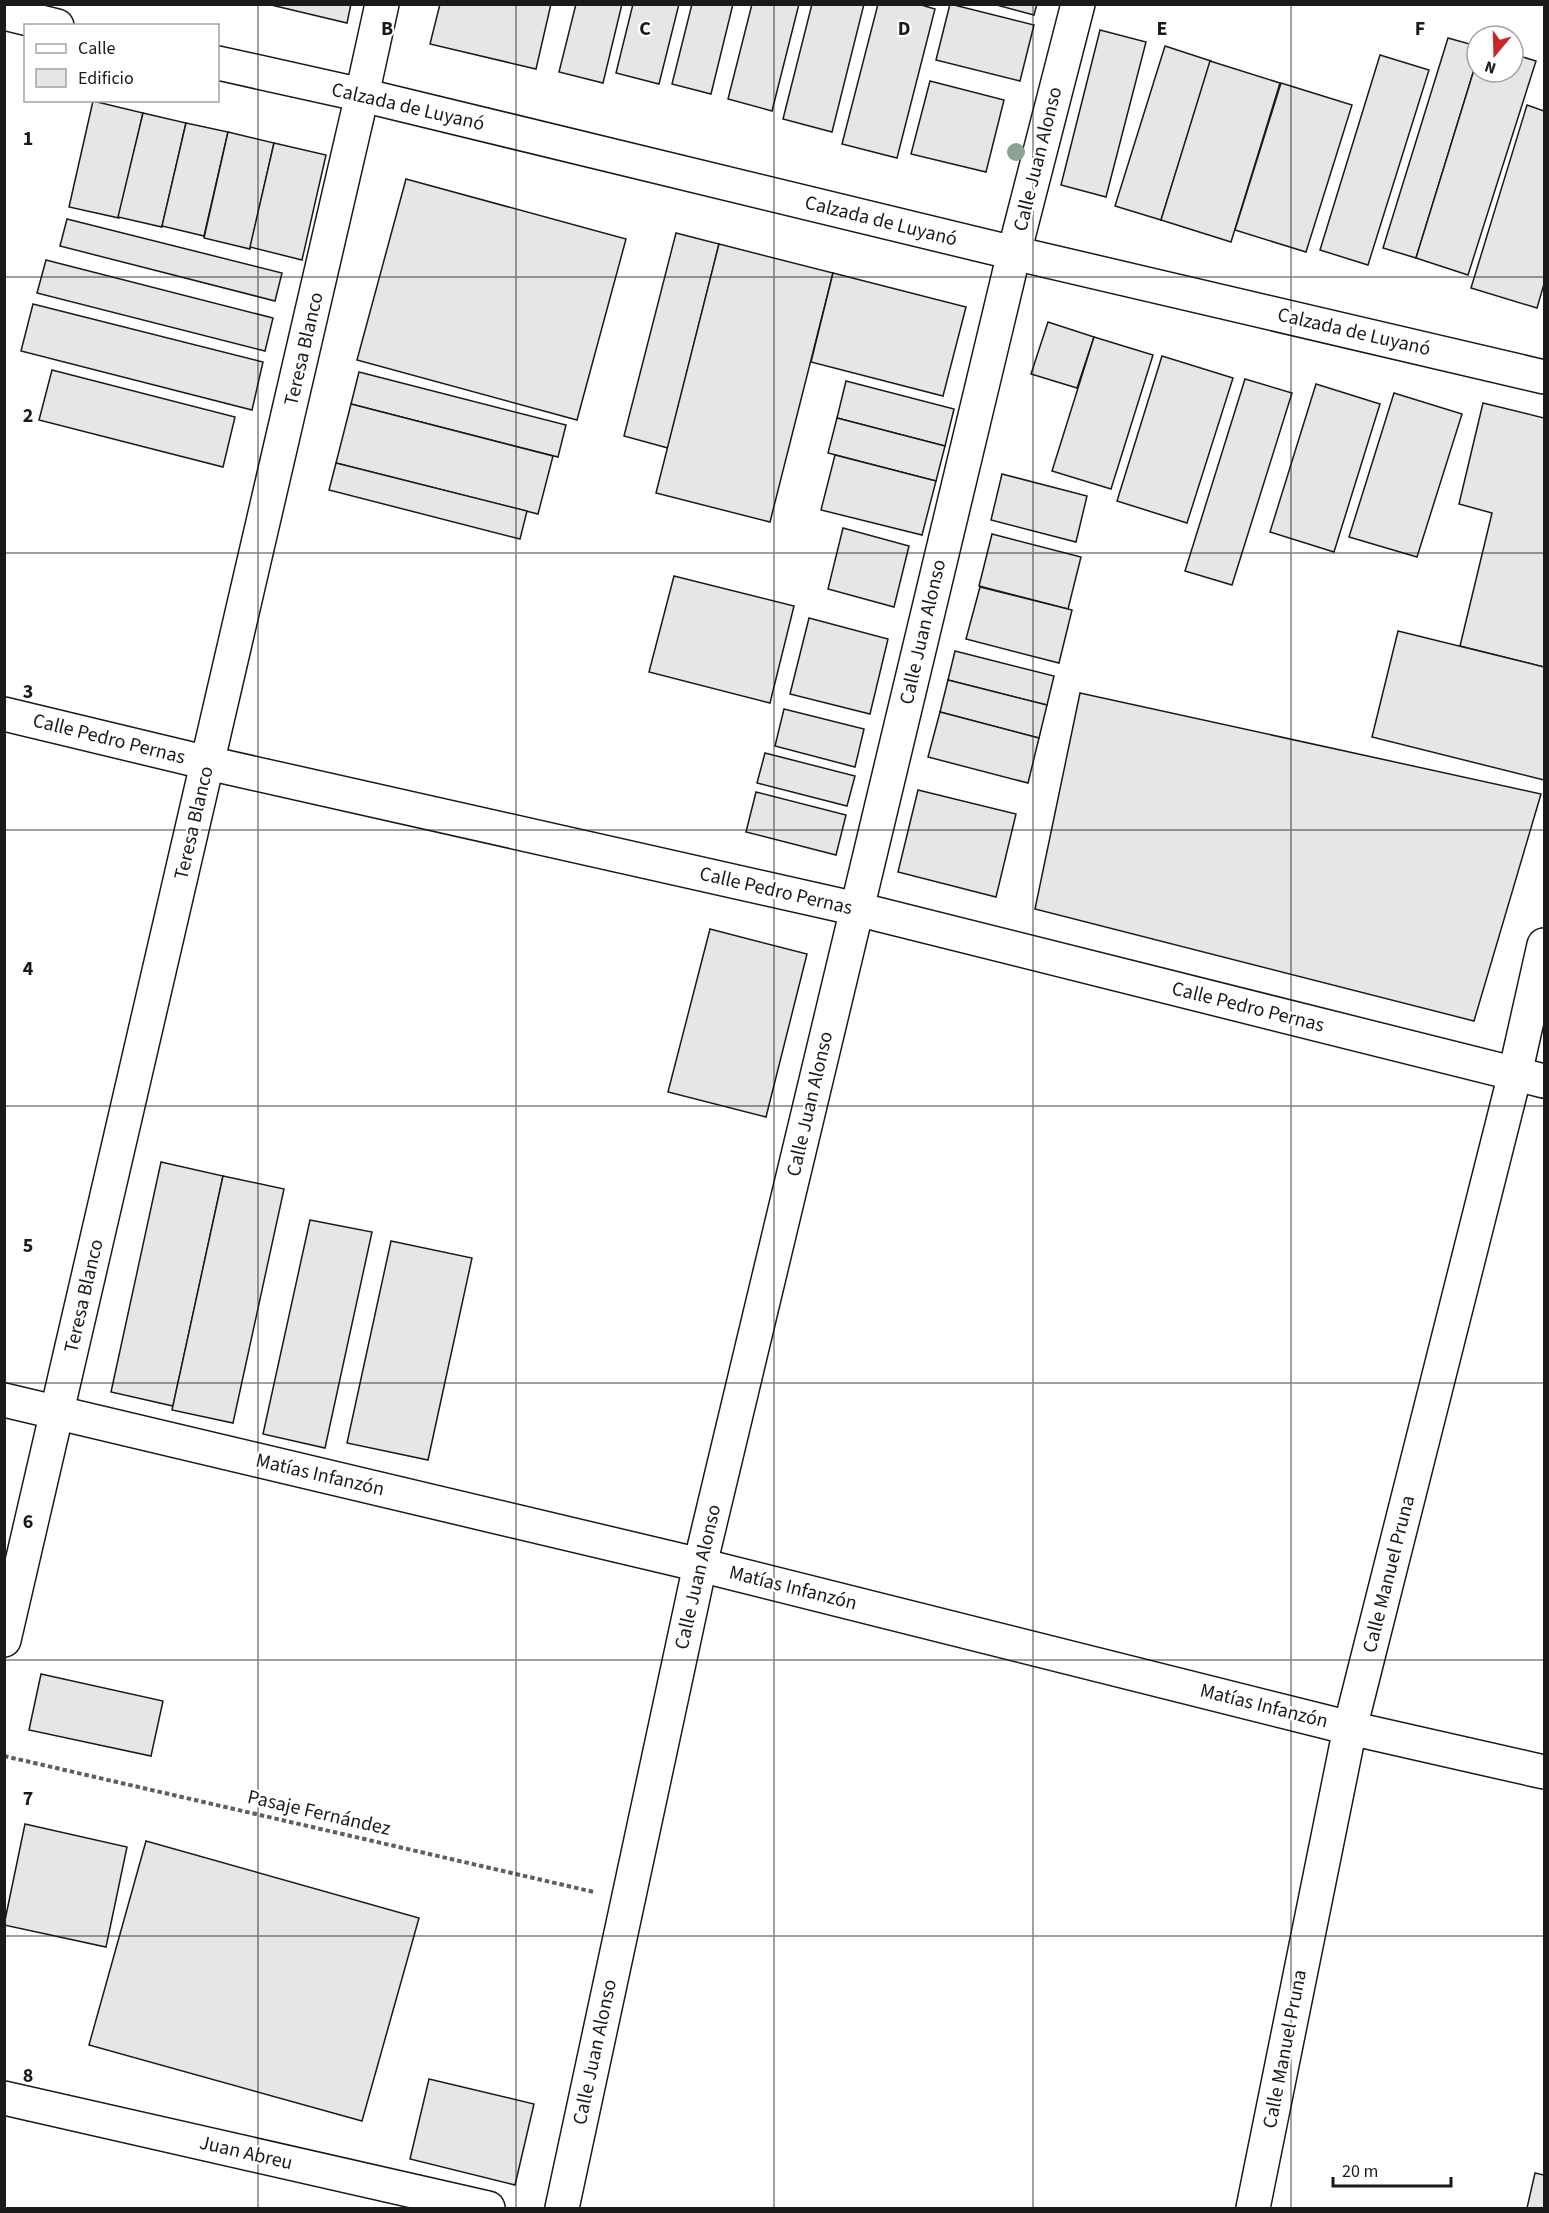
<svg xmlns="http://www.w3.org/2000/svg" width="1549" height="2213" viewBox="0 0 1549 2213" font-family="'Source Sans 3',sans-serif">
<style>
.building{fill:#e6e6e6;stroke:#1a1a1a;stroke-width:1.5}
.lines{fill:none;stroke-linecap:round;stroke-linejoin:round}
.minor-casing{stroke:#1a1a1a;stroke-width:36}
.secondary-casing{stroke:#1a1a1a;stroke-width:36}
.path{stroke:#5f5f5f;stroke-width:4;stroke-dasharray:4.5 3;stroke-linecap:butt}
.minor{stroke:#fff;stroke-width:33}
.secondary{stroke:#fff;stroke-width:33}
.tree{fill:#8aa48f}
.grid{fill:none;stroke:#1a1a1a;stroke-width:1.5;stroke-opacity:0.55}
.labels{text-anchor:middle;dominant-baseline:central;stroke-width:4.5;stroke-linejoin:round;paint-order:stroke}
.street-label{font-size:20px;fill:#1a1a1a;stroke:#fff}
.grid-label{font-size:20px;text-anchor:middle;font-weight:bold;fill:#1a1a1a;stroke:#fff;stroke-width:4.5;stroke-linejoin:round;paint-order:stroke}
</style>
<rect width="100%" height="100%" fill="#fff"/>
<g class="building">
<polygon points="267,4 351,4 347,23"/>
<polygon points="440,4 551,4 536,69 430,44"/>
<polygon points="576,4 622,4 603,83 559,72"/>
<polygon points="633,4 679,4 659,84 616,73"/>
<polygon points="692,4 733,4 711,94 672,84"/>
<polygon points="752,4 799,4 772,111 728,99"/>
<polygon points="812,4 864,4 832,132 783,119"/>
<polygon points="878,4 918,4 935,9 897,158 842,144"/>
<polygon points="950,4 1034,25 1020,81 936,60"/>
<polygon points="993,4 1037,4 1034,15"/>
<polygon points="1100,30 1146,42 1106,197 1061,185"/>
<polygon points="1448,38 1477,46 1477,60 1416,258 1383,248"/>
<polygon points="1165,46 1211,61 1161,220 1115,206"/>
<polygon points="1513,54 1536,61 1468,275 1416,258 1477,60 1477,72 1513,72"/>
<polygon points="1380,55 1429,70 1368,265 1320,250"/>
<polygon points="1210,61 1280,83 1231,242 1161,220"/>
<polygon points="930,81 1004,100 986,172 911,154"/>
<polygon points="1281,83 1352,105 1306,252 1235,230"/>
<polygon points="93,101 143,113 119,218 69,207"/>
<polygon points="1527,105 1544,111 1544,284 1537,308 1471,288"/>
<polygon points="143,113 186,123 162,227 118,217"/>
<polygon points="186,123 228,132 204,236 162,226"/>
<polygon points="228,132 274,143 250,249 204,238"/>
<polygon points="274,143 326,155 302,260 250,247"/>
<polygon points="406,179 626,239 577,420 357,360"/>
<polygon points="67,219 282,273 275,301 60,246"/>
<polygon points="676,233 719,244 668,448 624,436"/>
<polygon points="719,244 833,273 770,522 656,493"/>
<polygon points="46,260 273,318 265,351 37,293"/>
<polygon points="833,273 966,307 943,396 811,362"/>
<polygon points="33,304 263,362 252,410 21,351"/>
<polygon points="1048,322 1094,337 1077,388 1031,374"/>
<polygon points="1094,337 1153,355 1111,489 1052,471"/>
<polygon points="1162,356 1233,378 1187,523 1117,501"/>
<polygon points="52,370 235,417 223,467 39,420"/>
<polygon points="359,372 566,425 558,457 351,404"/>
<polygon points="1245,379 1292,393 1232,585 1185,571"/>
<polygon points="846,381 954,409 945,446 837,418"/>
<polygon points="1316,384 1380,404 1334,552 1270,532"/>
<polygon points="1394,393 1462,414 1417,557 1349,537"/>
<polygon points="1483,403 1544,418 1544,667 1460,646 1492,513 1459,504"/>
<polygon points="351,404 553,456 538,514 336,463"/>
<polygon points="837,418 945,446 936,481 828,453"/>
<polygon points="835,455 936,481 922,535 821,510"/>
<polygon points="336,463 527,511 520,539 329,490"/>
<polygon points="1002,474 1087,496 1076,542 991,520"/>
<polygon points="843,528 909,546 894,607 828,589"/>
<polygon points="992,534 1081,557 1068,609 979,586"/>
<polygon points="674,576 794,606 770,703 649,672"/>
<polygon points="980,587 1072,610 1059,663 966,639"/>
<polygon points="809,618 888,639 870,714 790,694"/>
<polygon points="1398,631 1544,667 1544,780 1372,737"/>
<polygon points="955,651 1054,676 1047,705 948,680"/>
<polygon points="948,680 1047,705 1039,738 940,712"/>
<polygon points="1080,693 1541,794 1474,1021 1035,909"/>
<polygon points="784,709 864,729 855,767 775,746"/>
<polygon points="940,712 1039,738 1028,783 928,757"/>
<polygon points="765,753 855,776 847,806 757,783"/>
<polygon points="918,790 1016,814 996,897 898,872"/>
<polygon points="756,792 846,815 836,855 746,832"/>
<polygon points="710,929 807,954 766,1117 668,1092"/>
<polygon points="161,1162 223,1176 173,1406 111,1392"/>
<polygon points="223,1176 284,1189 233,1423 172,1410"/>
<polygon points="310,1220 372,1232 325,1448 263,1434"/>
<polygon points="391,1241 472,1258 428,1460 347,1443"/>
<polygon points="41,1674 163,1701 151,1756 29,1730"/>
<polygon points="25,1824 127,1847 106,1947 4,1925"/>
<polygon points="146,1841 419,1918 362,2121 89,2045"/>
<polygon points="429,2079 534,2104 515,2185 410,2159"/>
<polygon points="1535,2173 1544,2175 1544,2208 1527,2208"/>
</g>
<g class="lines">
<defs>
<g id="minor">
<polyline points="4,714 208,763 857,909 1544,1081"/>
<polyline points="4,1400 700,1565 1350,1728 1544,1772"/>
<polyline points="4,1640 362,95 382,4"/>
<polyline points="4,2098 488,2208"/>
<polyline points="562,2208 700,1565 1014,253 1078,4"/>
<polyline points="1253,2208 1350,1728 1515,1074 1544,945"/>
</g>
<g id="secondary">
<polyline points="4,13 57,26"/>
<polyline points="218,63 362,95 1014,253 1544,377"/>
</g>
</defs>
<use href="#minor" class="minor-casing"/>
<use href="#secondary" class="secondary-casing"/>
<polyline class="path" points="4,1756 594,1892"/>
<use href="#minor" class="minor"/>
<use href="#secondary" class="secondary"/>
</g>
<circle class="tree" cx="1016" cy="152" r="9"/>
<path class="grid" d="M258 4V2208M516 4V2208M774 4V2208M1033 4V2208M1291 4V2208M4 277H1544M4 553H1544M4 830H1544M4 1106H1544M4 1383H1544M4 1660H1544M4 1936H1544"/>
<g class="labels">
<g class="street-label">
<text transform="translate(408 107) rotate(13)">Calzada de Luyanó</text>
<text transform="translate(1038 159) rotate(-76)">Calle Juan Alonso</text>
<text transform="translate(881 221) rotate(14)">Calzada de Luyanó</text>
<text transform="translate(1354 332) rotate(13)">Calzada de Luyanó</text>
<text transform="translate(304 349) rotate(-77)">Teresa Blanco</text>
<text transform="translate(923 632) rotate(-77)">Calle Juan Alonso</text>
<text transform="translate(109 739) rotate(14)">Calle Pedro Pernas</text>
<text transform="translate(194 823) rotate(-77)">Teresa Blanco</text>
<text transform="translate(776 891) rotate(13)">Calle Pedro Pernas</text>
<text transform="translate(1248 1007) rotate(14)">Calle Pedro Pernas</text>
<text transform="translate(810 1104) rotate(-77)">Calle Juan Alonso</text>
<text transform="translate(84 1296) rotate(-77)">Teresa Blanco</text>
<text transform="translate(320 1475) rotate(13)">Matías Infanzón</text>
<text transform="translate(1389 1574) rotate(-76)">Calle Manuel Pruna</text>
<text transform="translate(698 1577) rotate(-77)">Calle Juan Alonso</text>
<text transform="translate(793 1588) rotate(14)">Matías Infanzón</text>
<text transform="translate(1264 1706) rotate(14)">Matías Infanzón</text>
<text transform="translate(319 1813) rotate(13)">Pasaje Fernández</text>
<text transform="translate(1285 2049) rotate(-79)">Calle Manuel Pruna</text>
<text transform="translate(595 2052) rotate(-78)">Calle Juan Alonso</text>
<text transform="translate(246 2153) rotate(13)">Juan Abreu</text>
</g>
</g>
<g class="grid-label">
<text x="387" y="35">B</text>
<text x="645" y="35">C</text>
<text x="904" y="35">D</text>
<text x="1162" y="35">E</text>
<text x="1420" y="35">F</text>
<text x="28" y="145">1</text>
<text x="28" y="422">2</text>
<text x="28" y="698">3</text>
<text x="28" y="975">4</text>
<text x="28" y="1252">5</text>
<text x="28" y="1528">6</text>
<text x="28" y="1805">7</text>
<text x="28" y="2082">8</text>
</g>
<rect width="1549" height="2213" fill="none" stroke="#1a1a1a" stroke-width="12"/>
<rect x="24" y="24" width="195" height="78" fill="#ffffff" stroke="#a3a3a3" stroke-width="1.5"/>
<rect x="36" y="44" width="30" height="9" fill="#ffffff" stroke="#a3a3a3" stroke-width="1.5"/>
<text x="78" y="54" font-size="18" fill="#1a1a1a">Calle</text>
<rect x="36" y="69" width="30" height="18" fill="#e6e6e6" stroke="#a3a3a3" stroke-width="1.5"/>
<text x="78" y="84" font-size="18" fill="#1a1a1a">Edificio</text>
<g transform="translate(1495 54) rotate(199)"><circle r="28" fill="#ffffff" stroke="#a3a3a3" stroke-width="1.5"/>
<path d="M0-4.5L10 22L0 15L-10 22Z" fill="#c62828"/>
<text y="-9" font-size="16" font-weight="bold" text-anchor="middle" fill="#1a1a1a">N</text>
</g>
<path d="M1333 2177v9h118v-9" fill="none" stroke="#1a1a1a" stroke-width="3"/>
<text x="1342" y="2177" font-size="18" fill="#1a1a1a" stroke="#ffffff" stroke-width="4.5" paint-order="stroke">20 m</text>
</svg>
